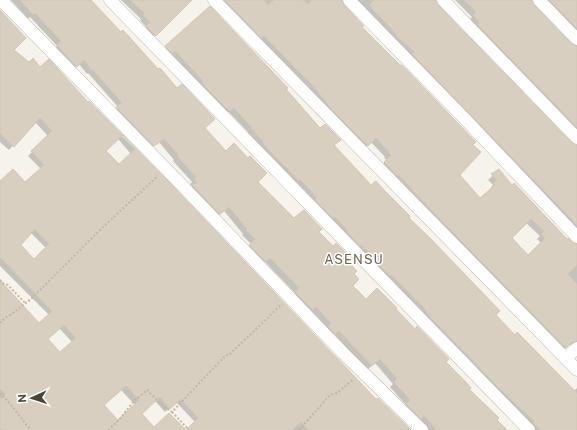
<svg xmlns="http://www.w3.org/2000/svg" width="577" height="430" viewBox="0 0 577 430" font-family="'Public Sans',sans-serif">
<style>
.shadow{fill:#0003;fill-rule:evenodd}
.building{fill:#d8cfc1;stroke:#d3c7b4;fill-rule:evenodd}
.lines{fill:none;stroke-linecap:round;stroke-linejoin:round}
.street-casing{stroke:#c2bbae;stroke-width:13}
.path{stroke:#c4b79f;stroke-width:2;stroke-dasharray:2 2;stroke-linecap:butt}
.street{stroke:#fff;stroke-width:12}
.labels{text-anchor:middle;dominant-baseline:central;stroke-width:3;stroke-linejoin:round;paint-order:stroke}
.neighbourhood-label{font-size:13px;letter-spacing:1px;fill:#6e6250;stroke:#fff}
</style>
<rect width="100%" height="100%" fill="#f6f3ec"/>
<g class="shadow">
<polygon points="11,0 90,0 226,152 294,220 317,232 345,260 353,274 352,286 366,300 395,309 445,362 495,420 506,430 428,430 419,420 402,409 406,405 390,387 393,384 375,363 367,370 334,334 330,338 324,331 327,328 311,311 307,314 291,297 295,293 265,262 261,266 246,250 251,244 242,235 243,234 224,211 215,218 189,190 192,187 190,184 192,182 173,161 174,160 159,142 149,150 113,112 118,107 88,73 87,74 79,64 72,70 53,50 57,46 30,17 28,19"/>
<polygon points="121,0 190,0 150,40 142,31 146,27 140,20 141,19"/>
<path d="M219 0H341V2L361 27 472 145 459 175 479 199 491 190 490 189 493 185 488 180 499 170 512 187 567 241 577 245V347L574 345H569L561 352 380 167 387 160 384 158 385 157 371 142 363 150ZM526 223 540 236 537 239 541 243 527 256 511 238Z"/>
<polygon points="356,0 432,0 571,144 577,146 577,235"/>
<polygon points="455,0 531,0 531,2 577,53 577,136 469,20 472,17"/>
<polygon points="541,0 577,0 577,37"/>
<path d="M0 11 13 50 29 63 40 69 88 103 89 102 167 182 376 401 410 430H187L195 422 176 402 165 412 155 401 140 414 154 429 185 430H0V282L39 324 49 315 0 266V180L1 181 25 184 41 169 28 156 48 136 35 122 9 150 0 142ZM118 139 131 154 119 165 105 151ZM30 232 46 248 34 260 19 245ZM59 328 72 342 60 353 47 339ZM121 390 135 405 118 422 103 406Z"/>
<polygon points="166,47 285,89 333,146 371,187 407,218 494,315 515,336 574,391 577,388 577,430 532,430 247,133 248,132 229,112 225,115 162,51"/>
</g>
<g class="building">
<polygon points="20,0 91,0 121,32 123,30 158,69 160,68 177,88 182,84 215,119 205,128 226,151 234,143 248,158 250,156 267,173 258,182 294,218 304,210 322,229 319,232 333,246 336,243 349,256 346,260 357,271 354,274 359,279 353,286 366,299 377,288 397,308 396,309 415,329 417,326 449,359 446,362 465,381 471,388 469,389 499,418 497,420 507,430 437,430 424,416 421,419 406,404 410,400 394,382 397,379 380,359 372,366 339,331 335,334 328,326 331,323 316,307 313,310 295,292 299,288 270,258 266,262 249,245 255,239 246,230 247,229 229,207 220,214 192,185 197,183 194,179 196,177 177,156 178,154 164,139 154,146 116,107 122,103 93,70 92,71 84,60 77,67 60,49 60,48 57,45 61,41 35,13 33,15"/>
<polygon points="130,0 192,0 156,36 146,26 150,22 143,15 144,13"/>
<path d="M225 0H264L268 5 274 0H303L308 4 312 0H342L344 5 364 26 362 27 400 65H402L476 142 473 145 481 152 460 175 480 198 495 185 494 183 497 180 491 174 499 169 512 185 514 183 567 239 568 238 572 242 577 244V265L568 274 577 284V341L572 342 566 348 437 216 416 194 399 175 397 176 384 162 391 155 388 153 389 152 376 138 368 146 336 114 312 85 264 36 261 38ZM531 219 544 231 541 234 545 238 528 255 512 238Z"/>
<polygon points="374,0 436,0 438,5 572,143 577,145 577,225 412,54 415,52 396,36 397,35 369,5"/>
<polygon points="464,0 532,0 534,5 572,44 577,46 577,127 478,25 480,23 473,15 476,12"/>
<polygon points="549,0 577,0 577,28"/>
<polygon points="210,6 288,88 286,89 320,128 325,124 341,140 334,145 371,185 376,181 383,189 410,216 409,218 430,238 500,311 496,315 515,335 517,332 577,393 577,430 541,430 533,423 535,422 498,387 429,316 429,315 424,308 391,275 390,276 372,258 373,257 361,245 360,246 347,232 348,231 335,217 333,218 315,200 317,198 300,179 299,181 279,160 279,161 263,144 264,143 251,128 251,127 234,108 230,111 227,108 226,108 202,83 203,81 175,51 173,54 165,46"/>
<path d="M0 10 26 38 14 50 29 62 33 58 40 67 49 59 88 102 89 101 168 181 376 399 378 398 410 429V430H308L301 422 292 430H3L0 427V400L6 394 0 389V280L39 323 52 311 0 257V181L13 169 25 182 44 165 31 151 52 131 40 118 14 147 0 134ZM123 135 135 149 119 164 106 151ZM35 229 49 244 34 259 21 245ZM64 325 76 338 60 352 48 339ZM126 386 139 400 118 420 104 405ZM160 397 170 409 181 399 198 418 186 430 169 413 154 427 142 414Z"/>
</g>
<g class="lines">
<defs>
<g id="street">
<polyline points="1,0 173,176 343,353 422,430"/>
<polyline points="110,0 529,430"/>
<polyline points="214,0 577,370"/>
<polyline points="349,0 465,119 577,237"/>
<polyline points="443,0 577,138"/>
<polyline points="539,0 577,39"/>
<polyline points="566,358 577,348"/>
</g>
</defs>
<use href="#street" class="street-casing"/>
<g class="path">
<polyline points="0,280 4,284 8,285 25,303"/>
<polyline points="0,323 6,317 9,316 31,299 103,227 158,176"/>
<path d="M0 393C12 404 20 418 31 430"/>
<polyline points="172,412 189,430"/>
<polyline points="302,427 305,430"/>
<polyline points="108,430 118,421 134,401 147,390 163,406 172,412 226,355 229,355 282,304"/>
<polyline points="299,430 330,395 337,393 354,379"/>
</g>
<use href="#street" class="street"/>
</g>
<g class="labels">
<g class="neighbourhood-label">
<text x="354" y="259">ASENSU</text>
</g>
</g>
<g transform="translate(32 398) rotate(267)" stroke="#ffffff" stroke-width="3" paint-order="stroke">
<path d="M0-3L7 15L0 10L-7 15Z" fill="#4b4439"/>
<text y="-6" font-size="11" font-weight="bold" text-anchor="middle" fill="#4b4439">N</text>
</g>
</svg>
